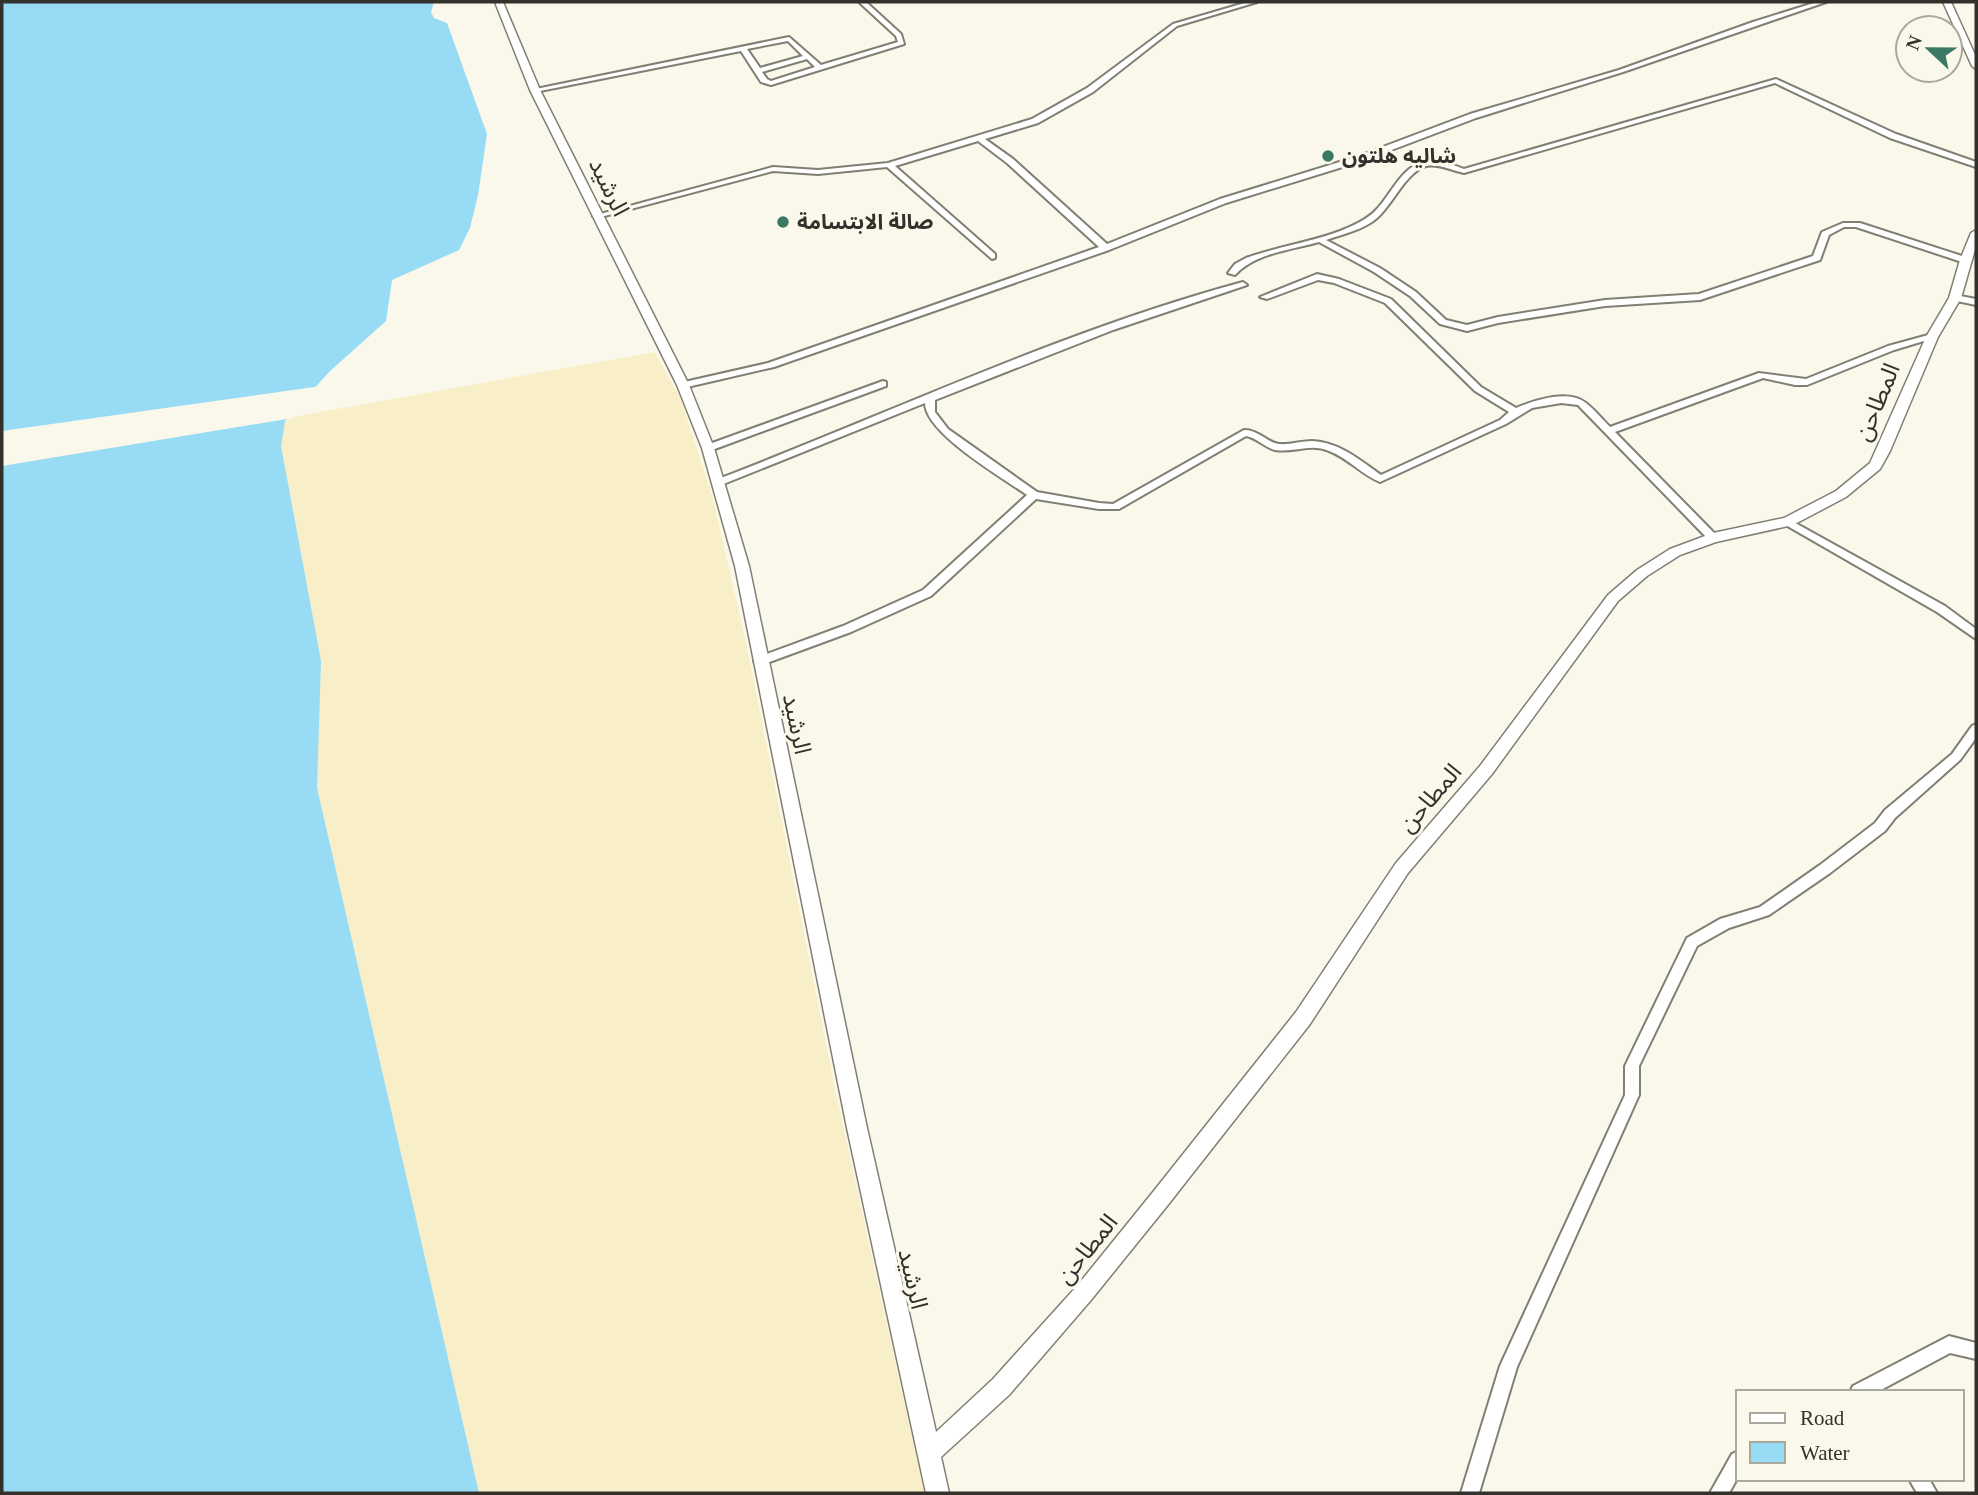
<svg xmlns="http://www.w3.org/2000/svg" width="1978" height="1495" viewBox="0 0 1978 1495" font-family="'Times New Roman','Noto Sans Arabic',serif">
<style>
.sand{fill:#f8eec8}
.water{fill:#97dbf5}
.pier{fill:#faf8ea}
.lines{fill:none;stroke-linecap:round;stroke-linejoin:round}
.minor-casing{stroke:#817f73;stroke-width:4}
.secondary-casing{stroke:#817f73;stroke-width:3}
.minor{fill:#fff;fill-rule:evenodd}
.secondary{fill:#fff;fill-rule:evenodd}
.poi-dot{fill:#3b7965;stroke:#faf8ea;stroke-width:2.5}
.labels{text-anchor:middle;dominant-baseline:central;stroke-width:6;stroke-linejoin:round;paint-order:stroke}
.far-poi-label{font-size:21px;font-weight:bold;fill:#32312c;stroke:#faf8ea;text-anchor:start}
.street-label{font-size:24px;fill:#32312c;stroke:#faf8ea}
</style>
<rect width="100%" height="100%" fill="#faf8ea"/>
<polygon class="sand" points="655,352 681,400 712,495 747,647 835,1089 924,1493 358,1493 270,421"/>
<polygon class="water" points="2,2 434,2 431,12 434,18 447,23 487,134 478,195 470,228 459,250 392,280 386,321 329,372 285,421 281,446 321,661 317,788 479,1493 2,1493"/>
<polygon class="pier" points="321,386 293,418 2,466 2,431"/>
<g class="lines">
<defs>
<g id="minor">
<path d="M859 2H866L901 34 904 44 771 85 761 82 741 51 535 92 531 90 789 37 821 65 898 42 896 36ZM788 41 803 56 760 68 747 49ZM807 59 815 67 771 81 767 79 762 72Z"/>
<polygon points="1248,2 1257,2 1177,26 1093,92 1038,123 985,139 1013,159 1107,244 1220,199 1359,156 1470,114 1619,70 1753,22 1817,2 1826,2 1623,72 1476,118 1365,160 1226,203 1109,250 774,367 683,388 678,385 680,383 768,363 1099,247 1007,163 978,141 895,166 995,254 995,258 992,259 887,167 818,174 773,171 597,218 593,216 773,167 818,170 888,163 1032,119 1087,88 1173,24"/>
<path d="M1776 79 1896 134 1976 162V167L1890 138 1775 83 1464 173C1453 171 1438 163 1426 166 1406 172 1393 204 1377 218 1363 230 1343 234 1326 240L1380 268 1416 292 1446 320 1467 325 1498 317 1605 300 1699 294 1813 256 1822 232 1843 223H1860L1968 258V262H1962L1856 227H1844L1829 235 1820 260 1700 300 1605 306 1498 323 1467 331 1440 324 1410 296 1374 272 1319 242C1291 250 1255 253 1235 275L1228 273 1235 264 1246 258C1284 244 1331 240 1365 219 1387 206 1394 176 1417 164 1432 156 1449 164 1464 169Z"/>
<path d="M1317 274 1339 279 1391 299 1481 387 1516 408C1535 400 1568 389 1586 403 1595 410 1602 419 1610 427L1759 373 1806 379 1888 346 1932 334 1937 337 1894 350 1807 385H1795L1763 378 1615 432 1717 536 1718 538 1717 540H1709L1578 405 1561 403 1532 408 1506 424 1380 482C1362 475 1348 458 1329 451 1311 443 1294 453 1275 450 1264 447 1257 438 1246 436L1119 509H1099L1036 499 931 596 851 632 764 664H756L754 661 756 658 843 626 923 590 1027 495C1003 478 925 433 925 403L721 485H713V481C889 414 1061 331 1243 282L1247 285 1113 330 935 400V412L948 429 1037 492 1099 503 1113 504 1244 430C1259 430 1266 442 1279 444 1290 445 1301 441 1312 441 1339 442 1360 460 1381 475L1500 420 1509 412 1475 391 1385 303 1334 283 1318 280 1267 299 1260 297Z"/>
<polygon points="1955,295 1976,299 1976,305 1952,300 1952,296"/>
<polygon points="883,381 886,382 886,386 712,450 708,451 703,448 704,446"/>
<polygon points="1788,519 1945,606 1976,629 1976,639 1937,612 1784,524 1783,522 1784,520"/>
<polygon points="1976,724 1976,738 1960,760 1895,818 1885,831 1830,873 1769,915 1729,928 1697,946 1639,1066 1639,1095 1517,1367 1479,1493 1461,1493 1500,1366 1625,1095 1625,1066 1687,938 1720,919 1760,907 1820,865 1875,823 1885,810 1952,754 1972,726"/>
<polygon points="1949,1336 1976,1343 1976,1359 1950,1353 1877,1392 1850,1392 1853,1386"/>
<polygon points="1738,1451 1738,1477 1729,1493 1710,1493 1732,1454"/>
<polygon points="1909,1479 1929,1479 1937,1493 1917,1493"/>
</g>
<g id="secondary">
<polygon points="495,2 503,2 540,90 689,385 714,448 749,566 867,1128 936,1432 993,1379 1077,1286 1153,1192 1296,1012 1396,863 1480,766 1608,595 1637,570 1670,549 1713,533 1784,518 1836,491 1870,463 1926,337 1949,298 1960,260 1971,233 1976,230 1976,246 1961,298 1938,337 1890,451 1880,469 1846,497 1793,525 1716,542 1680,555 1647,576 1618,601 1492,774 1408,873 1310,1024 1167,1206 1091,1300 1009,1395 941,1457 949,1493 926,1493 847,1128 735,566 702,448 677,385 530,90"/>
<polygon points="1943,2 1951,2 1976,57 1976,69 1972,66"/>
</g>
</defs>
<use href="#minor" class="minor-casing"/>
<use href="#secondary" class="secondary-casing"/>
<use href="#minor" class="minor"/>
<use href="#secondary" class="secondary"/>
</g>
<g class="poi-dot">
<circle cx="1328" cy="156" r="7"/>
<circle cx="783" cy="222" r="7"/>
</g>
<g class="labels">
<g class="far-poi-label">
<text x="1342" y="156">شاليه هلتون</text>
<text x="797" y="222">صالة الابتسامة</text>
</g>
<g class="street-label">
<text transform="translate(609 187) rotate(64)">الرشيد</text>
<text transform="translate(1877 402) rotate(-67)">المطاحن</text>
<text transform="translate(797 724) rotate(78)">الرشيد</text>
<text transform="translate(1430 798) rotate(-49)">المطاحن</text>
<text transform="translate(1087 1249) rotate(-51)">المطاحن</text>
<text transform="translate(913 1279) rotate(77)">الرشيد</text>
</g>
</g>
<rect width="1978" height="1495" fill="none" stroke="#32312c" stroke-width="7"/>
<rect x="1736" y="1390" width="228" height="91" fill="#faf8ea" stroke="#aaa89e" stroke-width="2"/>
<rect x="1750" y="1413" width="35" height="10" fill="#ffffff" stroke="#aaa89e" stroke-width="2"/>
<text x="1800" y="1425" font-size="21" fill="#32312c">Road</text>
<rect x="1750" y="1442" width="35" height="21" fill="#97dbf5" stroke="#aaa89e" stroke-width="2"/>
<text x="1800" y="1460" font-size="21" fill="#32312c">Water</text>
<g transform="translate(1929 49) rotate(292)"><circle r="33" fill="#faf8ea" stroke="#aaa89e" stroke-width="2"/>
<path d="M0-5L12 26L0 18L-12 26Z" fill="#3b7965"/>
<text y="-10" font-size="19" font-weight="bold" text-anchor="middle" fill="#32312c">N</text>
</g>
</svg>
